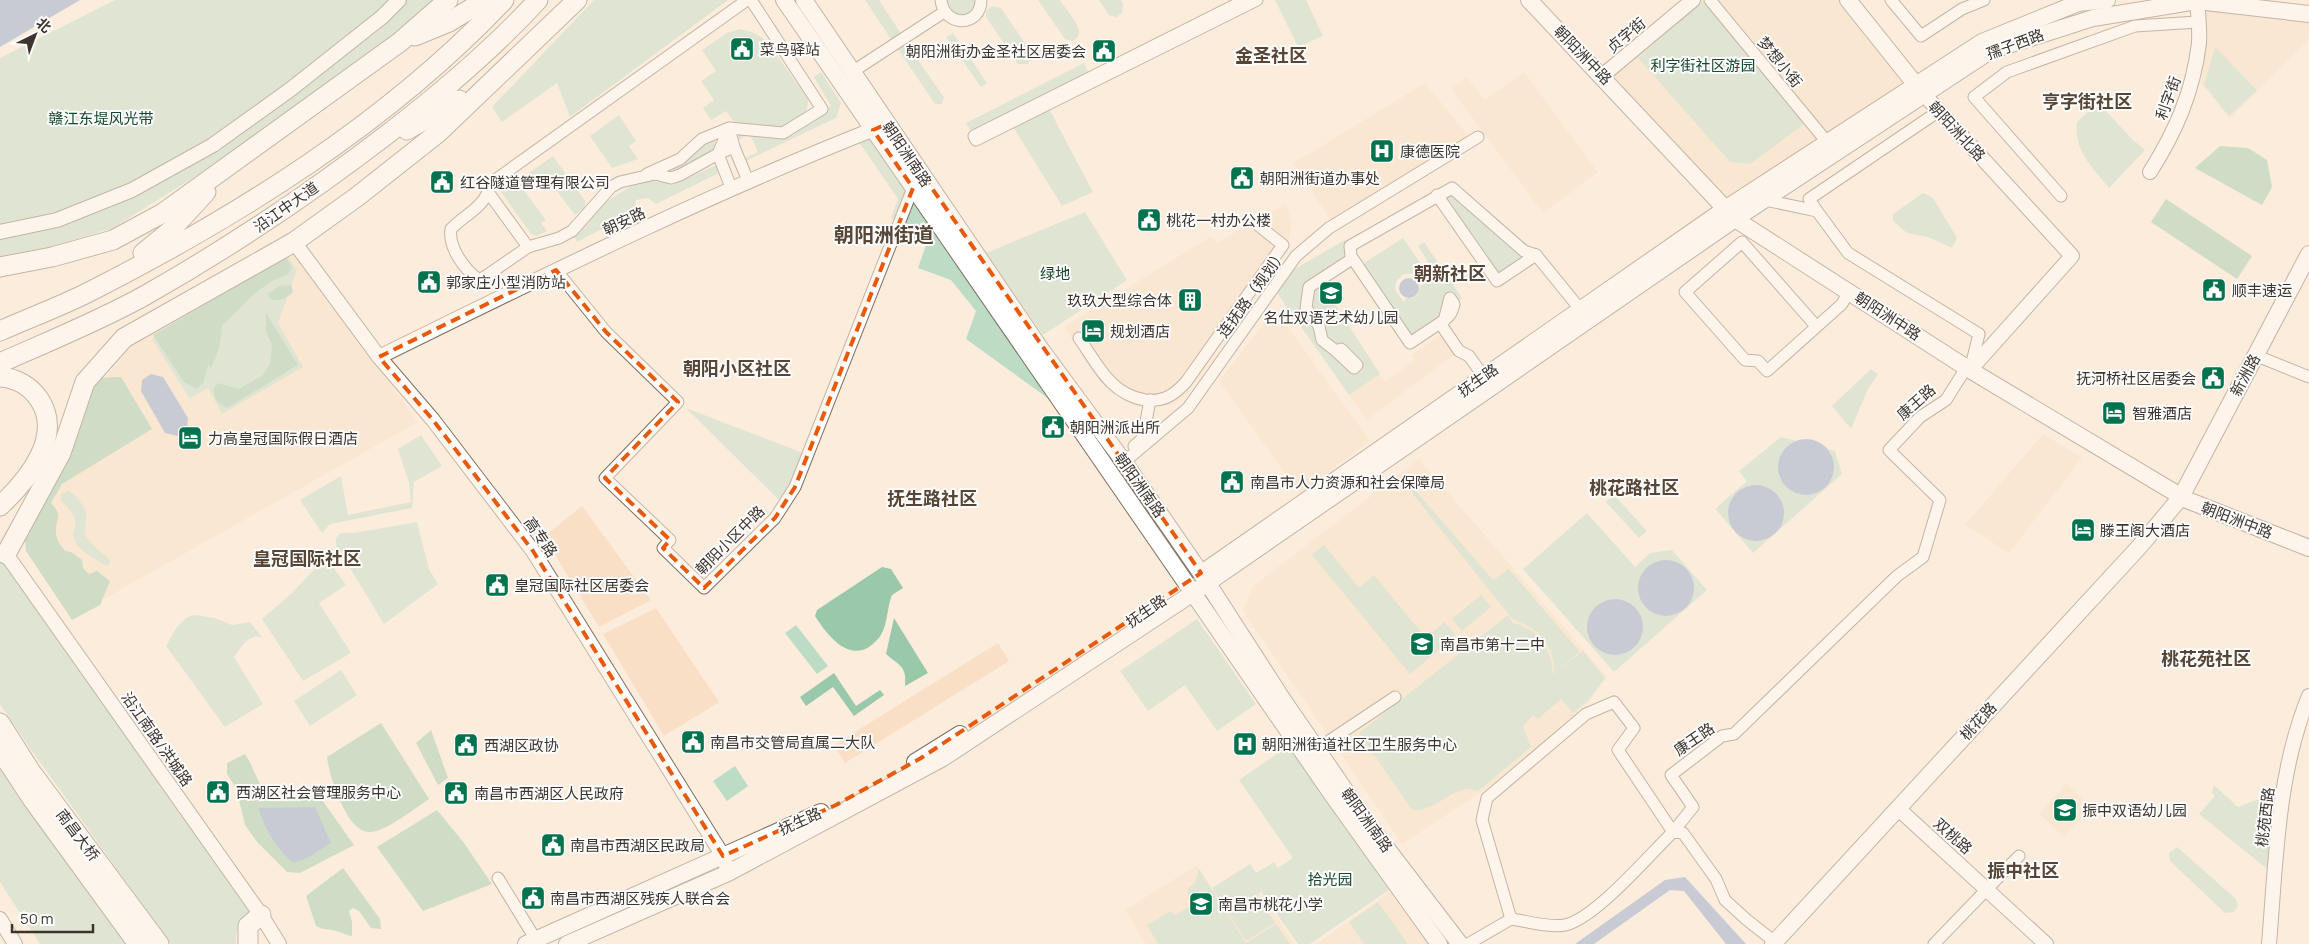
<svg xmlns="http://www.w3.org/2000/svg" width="2309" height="944" viewBox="0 0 2309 944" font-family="Manrope,'Noto Sans SC',sans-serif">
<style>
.built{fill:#f9dfc6}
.green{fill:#bcdcc6;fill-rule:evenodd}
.forest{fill:#9ac8aa}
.water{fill:#8ba3ca}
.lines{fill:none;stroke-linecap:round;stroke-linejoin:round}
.minor-casing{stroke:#816f5e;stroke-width:13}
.tertiary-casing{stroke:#816f5e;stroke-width:16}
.secondary-casing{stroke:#816f5e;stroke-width:18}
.trunk-casing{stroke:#816f5e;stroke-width:21}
.minor{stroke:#fff;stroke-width:11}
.tertiary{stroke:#fff;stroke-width:14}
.secondary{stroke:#fff;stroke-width:16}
.trunk{stroke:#fff;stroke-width:19}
.marked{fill:none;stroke:#e8590c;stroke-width:4;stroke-dasharray:10 6;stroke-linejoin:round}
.labels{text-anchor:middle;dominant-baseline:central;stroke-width:4;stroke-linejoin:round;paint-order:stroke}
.street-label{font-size:15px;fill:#3c342d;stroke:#fcfcfc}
.poi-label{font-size:15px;fill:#3c342d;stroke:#fcfcfc;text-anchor:start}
.park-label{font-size:15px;fill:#14492d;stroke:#fcfcfc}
.quarter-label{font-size:18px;font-weight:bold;fill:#574636;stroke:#fcfcfc}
.district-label{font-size:20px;font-weight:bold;fill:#574636;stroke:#fcfcfc}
</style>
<rect width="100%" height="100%" fill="#fcecdc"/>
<g class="built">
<polygon points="1702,0 1843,0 1909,82 1725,201 1609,78"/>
<polygon points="2205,10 2309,23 2309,38 2230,119 2201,83 2206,43"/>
<polygon points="1524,72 1598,172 1543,213 1451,89 1467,77 1485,100"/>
<polygon points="1425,83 1470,138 1332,223 1294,163"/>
<polygon points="1286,203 1292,225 1286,250 1188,393 1173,405 1137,407 1100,382 1064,327 1210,237 1218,242"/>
<polygon points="294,251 418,422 81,612 28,533 94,392 131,346"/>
<polygon points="1275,309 1370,441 1300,494 1219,381"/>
<polygon points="1446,331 1459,351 1367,420 1349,395 1380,374 1385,381 1414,361 1411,355"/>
<polygon points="2043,434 2082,458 2009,553 1965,525"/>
<polygon points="1419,459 1607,677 1587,704 1495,783 1402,844 1243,611 1252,587"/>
<polygon points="582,506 651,600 599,627 544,537"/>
<polygon points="656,608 719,702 664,736 603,634"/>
<polygon points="998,643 1009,661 845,763 834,745"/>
<polygon points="2066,784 2092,807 2064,837 2039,814"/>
<polygon points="1197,865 1218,898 1250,878 1295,944 1146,944 1125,910"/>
<polygon points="1390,892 1430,944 1316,944"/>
</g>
<g class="green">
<polygon points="115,0 433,0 410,23 204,171 113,228 21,256 0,265 0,58"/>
<polygon points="594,0 728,0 570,117 557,83 502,122 492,107"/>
<polygon points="865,0 879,0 900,32 900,35 891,39"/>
<polygon points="945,0 978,0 975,9 967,16 951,13"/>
<path d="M1038 0H1060C1066 10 1091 35 1072 41L1065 39Z"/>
<polygon points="1099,0 1121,0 1123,4 1122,13 1116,17 1109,15"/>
<polygon points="1275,0 1306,0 1323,36 1298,47"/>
<polygon points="1704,0 1706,0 1807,122 1750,164 1730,162 1638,58"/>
<polygon points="992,6 1001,8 1031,52 1032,57 1028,64 1018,64 986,17 986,11"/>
<path d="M740 29 752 32 766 40 808 99C810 115 792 123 781 131L733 121 726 111 711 120 703 108 714 100 701 81 716 71 702 50 727 33Z"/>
<polygon points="953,33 987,83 981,87 946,37"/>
<polygon points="905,42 944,97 942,104 935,104 898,49 897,47"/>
<polygon points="2215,47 2257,90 2229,116 2204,85"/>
<polygon points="1084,63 1089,73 972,133 966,123"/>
<polygon points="821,72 841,103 836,118 746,161 745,158 758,152 750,134 738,140 738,136 742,133 782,136 831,106 814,77"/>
<polygon points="1048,107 1093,192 1062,206 1012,125"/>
<path d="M2096 110 2106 111 2133 140 2145 150 2109 188C2093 168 2073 150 2077 122L2088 112Z"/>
<polygon points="619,115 636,141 629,146 638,159 612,168 590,136"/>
<polygon points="871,134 1049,399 966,339 976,311 951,280 918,268 926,245 906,238 910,225 891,218 898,199 859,142"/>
<polygon points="715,137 715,151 673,172 673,169"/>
<polygon points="553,156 585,201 585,207 575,215 544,174 523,189 546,220 541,223 547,231 537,236 531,234 501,192"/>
<polygon points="718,164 721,172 656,204 648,198 636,200 635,212 577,242 574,236 606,202 634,184 651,180 673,185"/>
<polygon points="1452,188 1525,256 1501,278 1441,193"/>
<polygon points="1923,193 1933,198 1957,238 1952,248 1928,237 1907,233 1893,221 1893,214"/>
<polygon points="1085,212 1127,280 1043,335 986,253"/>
<path d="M1403 238 1423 267 1429 263 1418 246 1424 242 1462 298 1441 317 1408 340 1351 265 1322 284 1380 374 1349 395 1297 321 1309 313 1306 309 1294 317 1270 283 1345 240 1351 256 1358 267ZM1404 274H1415L1423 285 1420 286 1418 294 1413 298H1406L1404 302 1395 290 1396 281Z"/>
<polygon points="288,257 297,270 278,323 303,367 222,414 208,388 190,399 152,339"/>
<polygon points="1871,369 1878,374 1867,391 1851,429 1832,406"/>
<polygon points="686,408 803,453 793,485 779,500"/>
<polygon points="421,435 442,466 414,482 412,508 330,524 322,533 300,500 341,476 348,515 411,502 409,483 398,449"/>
<polygon points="1781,437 1835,451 1842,474 1753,553 1717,511 1716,508 1747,481 1739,471"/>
<path d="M1403 476 1493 580 1509 569 1580 652 1554 673C1555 646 1538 627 1513 620L1400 478Z"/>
<path d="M69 491C78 496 88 510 86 520 86 526 83 530 86 536 92 546 104 553 111 562L107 566C96 559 78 552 74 538 72 534 74 531 75 526 77 514 67 508 61 500V493Z"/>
<polygon points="1614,495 1647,531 1639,538 1606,502"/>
<polygon points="1587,513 1635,567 1650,553 1672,550 1707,590 1614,672 1523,569"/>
<polygon points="417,522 429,569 438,584 384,624 336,545 336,538 341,533 354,533"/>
<polygon points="1324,545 1359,588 1374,575 1425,637 1445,622 1456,636 1410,674 1312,555"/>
<path d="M0 557 251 912C239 922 236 928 236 944H171L29 747 0 704Z"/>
<polygon points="326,557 346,585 319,603 351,653 303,681 262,619 292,593"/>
<polygon points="1481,595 1491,607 1462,631 1452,619"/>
<path d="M195 615 215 618 232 625 250 622 263 638C249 632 241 647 234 657L263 704 225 727 166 646C173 634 180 617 195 615Z"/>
<path d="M1508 615 1513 623C1539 629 1552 649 1553 674L1583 651 1605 678 1588 701 1573 713 1561 699 1538 719 1533 715 1523 726 1531 747 1478 791C1474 791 1470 788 1467 789 1445 793 1434 812 1412 810L1359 733Z"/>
<polygon points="1197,619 1256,704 1217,731 1185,685 1148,711 1120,671"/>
<polygon points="796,625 828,666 817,674 785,633"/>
<polygon points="341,670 357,695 310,726 294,701"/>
<polygon points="1290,745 1389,890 1310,944 1298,944 1261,892 1257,895 1275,923 1246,941 1212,888 1250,864 1256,873 1274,862 1278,868 1293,858 1239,780"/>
<polygon points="0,765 126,944 40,944 0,882"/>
<polygon points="735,766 748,786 727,801 713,781"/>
<polygon points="2214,785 2238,807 2259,799 2274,803 2271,872 2199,814 2215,796 2212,793"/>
<polygon points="2177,847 2236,899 2238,906 2234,912 2225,913 2170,861 2169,853"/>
<polygon points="1199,869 1246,943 1276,924 1290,944 1158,944 1147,925 1171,911 1174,915 1194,904 1187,893 1189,888 1195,883"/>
<polygon points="1378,902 1408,944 1364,944 1349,922"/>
</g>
<g class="forest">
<polygon points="2220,146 2248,148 2267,160 2272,187 2262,205 2195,168"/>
<polygon points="2166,199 2252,256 2237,279 2151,222"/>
<path d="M286 257 292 268 287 275C257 284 245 307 222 325 221 343 219 352 211 368L208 365 204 381 197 389 184 382 153 335Z"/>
<path d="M291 285 293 292C286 298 280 302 270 299L268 294 279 286Z"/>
<path d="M266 313 298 365 227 408C217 403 215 400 213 389L218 383 238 389 262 376 270 364 272 345 266 332Z"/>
<path d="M121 377 152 429 62 484 51 503C64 517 55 519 56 533 56 541 61 545 65 551L71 552 82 560 83 568 89 574 97 571 110 581 100 605 72 620 26 551 24 530 99 378Z"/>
<path d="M882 567 891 569 903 588 892 595C887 607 888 621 882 633 879 639 874 643 869 647 846 661 826 633 815 616L817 610Z"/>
<path d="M894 618 928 673 905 686C907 665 899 666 886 654Z"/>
<polygon points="834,673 856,706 880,690 884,695 854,716 833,687 806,706 800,697"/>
<path d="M381 723 429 799C415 808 387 831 371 832 347 835 329 775 327 757Z"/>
<polygon points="431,730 448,778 438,785 416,743"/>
<path d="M245 754C251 763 254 772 259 782 272 810 295 800 320 797L354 845 300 873 287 872 257 842 245 825 236 788 227 774V763Z"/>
<polygon points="437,810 464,843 492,884 423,911 377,847"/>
<path d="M343 868 380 919 381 929 371 928 359 911 353 908 349 911 352 922V936C345 935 342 932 336 931 328 928 325 931 316 926L306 896Z"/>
</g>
<g class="water">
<polygon points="0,0 80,0 0,47"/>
<circle cx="1409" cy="288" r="10"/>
<polygon points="151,374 163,377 188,418 187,431 177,436 165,433 141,391 142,380"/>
<circle cx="1806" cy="467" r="28"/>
<circle cx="1756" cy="513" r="28"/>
<circle cx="1666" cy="588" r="28"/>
<circle cx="1615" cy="627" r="28"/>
<path d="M315 807 331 843 307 858 293 863C275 847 266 831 258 808Z"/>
<polygon points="1685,877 1746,944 1726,944 1684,891 1670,890 1594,944 1575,944 1665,880"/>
</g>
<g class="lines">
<defs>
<g id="minor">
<path d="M941 0C944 28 981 27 981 0"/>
<polyline points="1245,0 974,136 976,140 1257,0"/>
<polyline points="1710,0 1827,142"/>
<polyline points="1891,0 1921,36 1962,9 1984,0"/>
<polyline points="852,72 944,12"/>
<polyline points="734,147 729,128 718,154 680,175 671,178 655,174 620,182 611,187 572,231 559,238 528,247 488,192 491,183 747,0"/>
<polyline points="647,174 680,159 702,139 729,128 783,133 822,109 751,0"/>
<polyline points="732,190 718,154 734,147 749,183"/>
<path d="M488 192C481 209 463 216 451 229 448 247 464 269 479 280L486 276 528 247"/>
<polyline points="1437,195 1497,281 1536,255"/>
<polyline points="2061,196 1974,97 2007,72 2135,26 2198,22"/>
<polyline points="1765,200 1817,211 1848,253 1979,334 1970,370"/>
<polyline points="1817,211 1809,199 1939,111"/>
<polyline points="1536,255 1580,309"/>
<polyline points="556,270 606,332 678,402 605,478 670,540 663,548 704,588 775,518 795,487 913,188"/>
<path d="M1440 323C1449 317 1452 314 1454 304L1450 298 1444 321"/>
<polyline points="1816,326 1742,242 1685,292 1745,360 1758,361 1767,371 1842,304 1849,291"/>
<path d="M1079 338C1098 365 1110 394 1145 400 1164 402 1174 395 1186 382L1283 245 1259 226"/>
<polyline points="1336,351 1354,368 1357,365 1341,349 1336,351 1322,340 1319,326 1306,308 1309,287 1352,259"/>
<polyline points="2262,358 2309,377"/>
<polyline points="1484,377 1469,356 1459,351 1440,323 1410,343 1351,256 1350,246 1452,188 1524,251 1536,255"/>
<polyline points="1134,446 1143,438 1150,400"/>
<polyline points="1124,462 1188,408 1296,256 1329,228 1478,137"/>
<polyline points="1317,749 1395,697"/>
<polyline points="498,878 536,940"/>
<path d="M1511 919C1527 921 1549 928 1565 925 1595 919 1649 855 1673 832L1683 833 1716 879 1725 900 1747 920 1775 942"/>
<polyline points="1468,944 1511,919 1482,820 1487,798 1586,714 1614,702 1634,728 1618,750 1673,832 1693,807 1671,775 1722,736 1734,734 1897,576 1923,557 1940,500 1889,450 1920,417 1946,400 1966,368"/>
<polyline points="1934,944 2019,856"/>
</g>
<g id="tertiary">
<polyline points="1602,76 1693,0"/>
<polyline points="1917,87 2072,256 1970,370"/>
<path d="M2150 172C2176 131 2193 92 2199 43 2200 29 2198 14 2197 0"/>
<polyline points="0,232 57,220 132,190 213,145 291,89 382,17 399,0"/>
<polyline points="294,242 379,357 433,420 533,551 723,856 726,865"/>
<path d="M379 357C544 276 710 193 882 126"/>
<polyline points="6,554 261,915 279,944"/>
<polyline points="1903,813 2046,944"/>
<polyline points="0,919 15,944"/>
<path d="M2269 944C2276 862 2277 773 2309 696"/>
</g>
<g id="secondary">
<polyline points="784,0 1333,796 1439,944"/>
<polyline points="804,0 1040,348 1124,462 1207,582 1283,700 1369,825 1460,944"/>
<polyline points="1529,0 1735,219 1970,370 2187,500 2309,548"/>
<polyline points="1848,0 1916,85"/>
<polyline points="1209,568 1725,209 1982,42 2078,3 2107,0"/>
<polyline points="915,762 960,734"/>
<polyline points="526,944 821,812"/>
<polyline points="567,944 728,873 943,758 1193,593 1735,219 1990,51 2093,18 2197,1 2309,14"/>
<polyline points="1773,944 2140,546 2181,497 2309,254"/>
</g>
<g id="trunk">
<polyline points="415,36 449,22 485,0"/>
<polyline points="407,130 459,100"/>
<polyline points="143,253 171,230 206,192"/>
<polyline points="0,267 52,257 113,240 163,213 400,42 448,0"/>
<path d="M0 331C29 318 59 307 87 293 237 217 388 123 504 0"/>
<path d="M0 363C47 342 99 321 144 296 229 248 311 193 389 133 441 93 493 49 538 0"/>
<path d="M0 377C16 378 30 386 39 399 64 436 28 480 0 506"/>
<polyline points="6,554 61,453 85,382 124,338 294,242 358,196 439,132 577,0"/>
<polyline points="0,723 31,772 159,944"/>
<polyline points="0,750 33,800 138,944"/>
<polyline points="248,944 248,926 261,915"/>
</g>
</defs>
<use href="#minor" class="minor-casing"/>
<use href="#tertiary" class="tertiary-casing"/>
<use href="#secondary" class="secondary-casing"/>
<use href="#trunk" class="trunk-casing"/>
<use href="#minor" class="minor"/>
<use href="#tertiary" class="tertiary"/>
<use href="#secondary" class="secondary"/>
<use href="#trunk" class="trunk"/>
</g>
<path d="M0 0H2309V944H0ZM887 124 1201 573 921 758 836 805 723 856 533 551 433 420 379 357 556 270 606 332 678 402 605 478 670 540 663 548 704 588 775 518 795 487 913 188 873 130Z" fill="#fcecdc" fill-opacity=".55" fill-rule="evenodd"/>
<path class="marked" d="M887 124 1201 573 921 758 836 805 723 856 533 551 433 420 379 357 556 270 606 332 678 402 605 478 670 540 663 548 704 588 775 518 795 487 913 188 873 130Z"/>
<defs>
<symbol id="civic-square" viewBox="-11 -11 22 22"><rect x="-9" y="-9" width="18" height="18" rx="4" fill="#03734d" stroke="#fcfcfc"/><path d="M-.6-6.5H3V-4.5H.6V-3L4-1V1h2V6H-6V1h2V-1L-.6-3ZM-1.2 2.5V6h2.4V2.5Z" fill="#fff"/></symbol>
<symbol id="hospital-square" viewBox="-11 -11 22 22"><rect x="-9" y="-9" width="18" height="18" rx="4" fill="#03734d" stroke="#fcfcfc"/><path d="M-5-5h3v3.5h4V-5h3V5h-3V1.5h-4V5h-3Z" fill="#fff"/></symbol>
<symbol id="school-square" viewBox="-11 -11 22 22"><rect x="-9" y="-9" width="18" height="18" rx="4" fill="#03734d" stroke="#fcfcfc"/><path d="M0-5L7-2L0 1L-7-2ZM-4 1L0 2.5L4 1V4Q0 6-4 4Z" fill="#fff"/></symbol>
<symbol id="building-square" viewBox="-11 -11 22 22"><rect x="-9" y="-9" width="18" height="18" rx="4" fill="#03734d" stroke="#fcfcfc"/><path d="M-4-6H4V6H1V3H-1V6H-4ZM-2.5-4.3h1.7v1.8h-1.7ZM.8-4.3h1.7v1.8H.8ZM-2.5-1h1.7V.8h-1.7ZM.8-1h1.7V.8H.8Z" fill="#fff"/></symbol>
<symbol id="hotel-square" viewBox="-11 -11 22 22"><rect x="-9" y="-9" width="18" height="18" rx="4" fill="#03734d" stroke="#fcfcfc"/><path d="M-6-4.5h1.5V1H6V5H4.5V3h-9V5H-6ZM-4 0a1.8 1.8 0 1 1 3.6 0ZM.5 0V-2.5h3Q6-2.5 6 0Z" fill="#fff"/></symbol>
</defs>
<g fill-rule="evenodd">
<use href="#civic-square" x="728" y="35" width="28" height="28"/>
<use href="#civic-square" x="1090" y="37" width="28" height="28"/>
<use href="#hospital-square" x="1368" y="137" width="28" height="28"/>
<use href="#civic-square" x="1228" y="164" width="28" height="28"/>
<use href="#civic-square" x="428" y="168" width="28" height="28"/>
<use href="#civic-square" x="1135" y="206" width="28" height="28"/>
<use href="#civic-square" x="415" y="268" width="28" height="28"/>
<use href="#civic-square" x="2200" y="276" width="28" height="28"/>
<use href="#school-square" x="1317" y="279" width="28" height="28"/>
<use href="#building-square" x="1176" y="286" width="28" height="28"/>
<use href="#hotel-square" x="1079" y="317" width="28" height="28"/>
<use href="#civic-square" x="2199" y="364" width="28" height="28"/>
<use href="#hotel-square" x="2100" y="399" width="28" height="28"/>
<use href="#civic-square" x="1039" y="413" width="28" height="28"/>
<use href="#hotel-square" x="176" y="424" width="28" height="28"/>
<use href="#civic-square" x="1218" y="468" width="28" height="28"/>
<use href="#hotel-square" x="2069" y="516" width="28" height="28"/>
<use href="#civic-square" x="483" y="571" width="28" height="28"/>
<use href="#school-square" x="1408" y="630" width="28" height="28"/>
<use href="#civic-square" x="679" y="728" width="28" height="28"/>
<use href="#hospital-square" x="1231" y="730" width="28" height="28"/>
<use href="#civic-square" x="452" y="731" width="28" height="28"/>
<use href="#civic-square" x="204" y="778" width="28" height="28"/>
<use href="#civic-square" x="442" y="779" width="28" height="28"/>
<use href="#school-square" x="2051" y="796" width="28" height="28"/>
<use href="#civic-square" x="539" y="831" width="28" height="28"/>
<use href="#civic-square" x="519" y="884" width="28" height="28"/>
<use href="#school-square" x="1187" y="890" width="28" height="28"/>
</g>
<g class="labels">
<g class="street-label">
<text transform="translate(1626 35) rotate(-40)">贞字街</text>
<text transform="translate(2015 44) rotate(-20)">孺子西路</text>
<text transform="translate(1583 55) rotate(46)">朝阳洲中路</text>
<text transform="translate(1780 62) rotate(51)">梦想小街</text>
<text transform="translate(2168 98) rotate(-70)">利字街</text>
<text transform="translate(1957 131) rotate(47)">朝阳洲北路</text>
<text transform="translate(907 154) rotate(56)">朝阳洲南路</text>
<text transform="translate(286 207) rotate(-35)">沿江中大道</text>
<text transform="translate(624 221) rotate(-25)">朝安路</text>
<text transform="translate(1252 293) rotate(-54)">连抚路（规划）</text>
<text transform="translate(1888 316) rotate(33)">朝阳洲中路</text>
<text transform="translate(2245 375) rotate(-62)">新洲路</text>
<text transform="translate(1478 380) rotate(-35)">抚生路</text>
<text transform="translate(1916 402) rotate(-41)">康王路</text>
<text transform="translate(1140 485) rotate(55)">朝阳洲南路</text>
<text transform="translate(2237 520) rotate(21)">朝阳洲中路</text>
<text transform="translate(541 537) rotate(55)">高专路</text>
<text transform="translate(730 540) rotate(-45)">朝阳小区中路</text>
<text transform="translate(1146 611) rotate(-34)">抚生路</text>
<text transform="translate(1978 721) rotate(-47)">桃花路</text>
<text transform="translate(157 739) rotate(55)">沿江南路/洪城路</text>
<text transform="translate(1694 739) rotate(-34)">康王路</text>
<text transform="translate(2265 817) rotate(-83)">桃苑西路</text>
<text transform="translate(1367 820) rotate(54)">朝阳洲南路</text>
<text transform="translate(800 821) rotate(-24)">抚生路</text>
<text transform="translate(78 835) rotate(53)">南昌大桥</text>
<text transform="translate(1953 836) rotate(42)">双桃路</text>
</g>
<g class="poi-label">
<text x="760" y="49">菜鸟驿站</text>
<text x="1086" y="51" text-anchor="end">朝阳洲街办金圣社区居委会</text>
<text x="1400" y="151">康德医院</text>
<text x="1260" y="178">朝阳洲街道办事处</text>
<text x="460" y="182">红谷隧道管理有限公司</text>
<text x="1166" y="220">桃花一村办公楼</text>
<text x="446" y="282">郭家庄小型消防站</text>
<text x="2232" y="290">顺丰速运</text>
<text x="1172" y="300" text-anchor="end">玖玖大型综合体</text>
<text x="1331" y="317" text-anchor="middle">名仕双语艺术幼儿园</text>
<text x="1110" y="331">规划酒店</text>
<text x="2196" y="378" text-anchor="end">抚河桥社区居委会</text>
<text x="2132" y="413">智雅酒店</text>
<text x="1070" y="427">朝阳洲派出所</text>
<text x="208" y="438">力高皇冠国际假日酒店</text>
<text x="1250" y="482">南昌市人力资源和社会保障局</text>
<text x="2100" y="530">滕王阁大酒店</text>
<text x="514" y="585">皇冠国际社区居委会</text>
<text x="1440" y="644">南昌市第十二中</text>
<text x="710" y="742">南昌市交管局直属二大队</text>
<text x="1262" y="744">朝阳洲街道社区卫生服务中心</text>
<text x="484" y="745">西湖区政协</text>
<text x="236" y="792">西湖区社会管理服务中心</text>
<text x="474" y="793">南昌市西湖区人民政府</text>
<text x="2082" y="810">振中双语幼儿园</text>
<text x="570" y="845">南昌市西湖区民政局</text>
<text x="550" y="898">南昌市西湖区残疾人联合会</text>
<text x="1218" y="904">南昌市桃花小学</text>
</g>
<g class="park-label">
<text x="1703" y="65">利字街社区游园</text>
<text x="101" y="118">赣江东堤风光带</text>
<text x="1055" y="273">绿地</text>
<text x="1330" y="879">拾光园</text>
</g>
<g class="quarter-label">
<text x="1271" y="55">金圣社区</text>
<text x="2087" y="101">亨字街社区</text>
<text x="1450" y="273">朝新社区</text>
<text x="737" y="368">朝阳小区社区</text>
<text x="1634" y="487">桃花路社区</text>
<text x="932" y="498">抚生路社区</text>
<text x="307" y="558">皇冠国际社区</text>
<text x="2206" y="658">桃花苑社区</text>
<text x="2023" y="870">振中社区</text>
</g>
<g class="district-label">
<text x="884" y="234">朝阳洲街道</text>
</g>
</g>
<g transform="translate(35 35) rotate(42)" stroke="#fcfcfc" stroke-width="4" paint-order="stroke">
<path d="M0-4L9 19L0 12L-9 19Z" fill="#3c342d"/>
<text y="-8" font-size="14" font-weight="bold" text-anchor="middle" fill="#3c342d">北</text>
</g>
<path d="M12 924v8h81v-8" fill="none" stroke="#3c342d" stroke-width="2.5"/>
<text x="20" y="924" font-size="15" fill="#3c342d" stroke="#fcfcfc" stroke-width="4" paint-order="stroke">50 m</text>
</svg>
